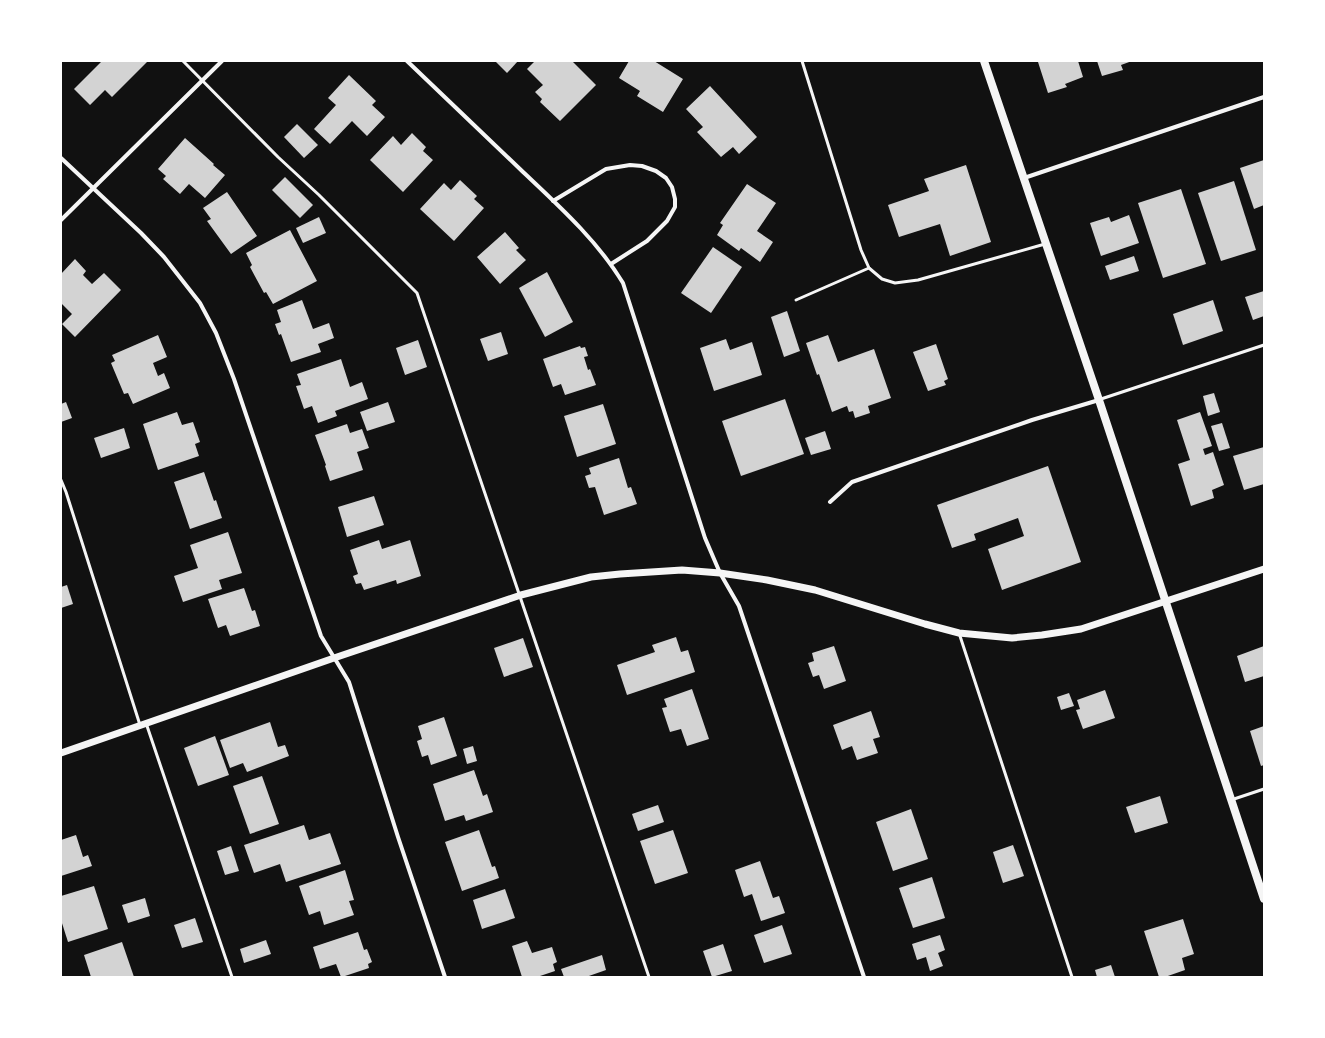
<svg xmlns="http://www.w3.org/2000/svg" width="1325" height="1038" viewBox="0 0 1325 1038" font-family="Arial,sans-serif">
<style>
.building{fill:#d3d3d3}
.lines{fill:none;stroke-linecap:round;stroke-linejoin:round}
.service{stroke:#f5f5f5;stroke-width:3}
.minor{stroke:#f5f5f5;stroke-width:4}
.tertiary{stroke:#f5f5f5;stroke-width:7}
.secondary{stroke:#f5f5f5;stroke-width:8}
</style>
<rect width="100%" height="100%" fill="#111"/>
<g class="building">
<polygon points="102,61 148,61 112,97 105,90 90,105 74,89"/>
<polygon points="495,61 518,61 507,73"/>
<polygon points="535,61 572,61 596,85 560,121 540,102 542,99 535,92 543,85 527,69"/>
<polygon points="629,61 654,61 683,79 663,112 637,96 640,91 619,78"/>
<polygon points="1041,61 1078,61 1083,77 1065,84 1067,87 1048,93 1038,62"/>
<polygon points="1097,61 1132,61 1121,65 1123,70 1102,76"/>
<polygon points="349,75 376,101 372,105 385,117 367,136 352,121 330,144 314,129 336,105 328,98"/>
<polygon points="710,86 757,137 739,154 733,147 721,157 697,132 703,127 686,109"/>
<polygon points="297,124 318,145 304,158 284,137"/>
<polygon points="412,133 426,147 423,151 433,160 403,192 370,160 393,136 401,145"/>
<polygon points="185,138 214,164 213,165 225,175 205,198 189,184 180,194 163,179 166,176 158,169"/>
<polygon points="1264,160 1264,205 1254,209 1240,168"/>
<polygon points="966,165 991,242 950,256 940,224 899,237 888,205 929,191 924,179"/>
<polygon points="285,177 313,205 300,218 272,190"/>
<polygon points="460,180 477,196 474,199 484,208 454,241 420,209 444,183 451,190"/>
<polygon points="1234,181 1256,250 1221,261 1198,193"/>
<polygon points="747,184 776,203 757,231 773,242 760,262 741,248 739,251 717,235 723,225 720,223"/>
<polygon points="1181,189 1206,264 1163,278 1138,203"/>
<polygon points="227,192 257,236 231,254 207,221 211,219 203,208"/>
<polygon points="1129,215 1139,243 1101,256 1090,223 1109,217 1111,222"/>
<polygon points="319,217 326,233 303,243 296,228"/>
<polygon points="290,230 317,281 273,304 266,292 264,293 250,267 252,265 246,253"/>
<polygon points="505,232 519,248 516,250 526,260 500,284 477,257"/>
<polygon points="713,247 742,267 711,313 681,293"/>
<polygon points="1134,256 1139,271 1110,280 1105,266"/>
<polygon points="75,259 86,271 83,275 92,284 104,273 121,290 75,337 62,324 72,314 61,303 61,274"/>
<polygon points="547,272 573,322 545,337 519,288"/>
<polygon points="1264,291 1264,316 1253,320 1245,297"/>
<polygon points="302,300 313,329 329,323 334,338 318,344 321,352 291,362 281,334 279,335 275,324 281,322 277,310"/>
<polygon points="1213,300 1223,331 1183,345 1173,314"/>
<polygon points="787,311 800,351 784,357 771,317"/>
<polygon points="501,332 508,354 488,361 480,339"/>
<polygon points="158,335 167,357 153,363 158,376 164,373 170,388 133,404 128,393 124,394 111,363 115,361 112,355"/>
<polygon points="828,335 838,362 874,349 891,398 868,406 870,413 855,418 853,411 849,412 847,406 832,412 819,374 817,375 806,343"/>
<polygon points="726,339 730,350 752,342 762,375 714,391 700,348"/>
<polygon points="418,340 427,367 405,375 396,348"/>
<polygon points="936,344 948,379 944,381 946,385 928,391 913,352"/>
<polygon points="580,346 581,348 585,347 588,356 584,357 588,370 590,369 596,385 565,395 561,384 553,387 543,359"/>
<polygon points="341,359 350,387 362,382 368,399 335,411 337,416 318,423 312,406 304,409 296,386 301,385 297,374"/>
<polygon points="1214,393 1220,412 1208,416 1203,396"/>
<polygon points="785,399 804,454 741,476 722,421"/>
<polygon points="66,402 72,418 61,422 61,404"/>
<polygon points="388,402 395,422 367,431 360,412"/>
<polygon points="603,404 616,444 577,457 564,416"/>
<polygon points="177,412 182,425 193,422 200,442 195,444 199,456 158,470 143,424"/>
<polygon points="1200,412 1212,446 1203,449 1205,455 1213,452 1224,485 1212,490 1214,498 1191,506 1178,464 1190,460 1177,420"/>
<polygon points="1222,423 1230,448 1219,451 1211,426"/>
<polygon points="347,424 350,433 362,429 369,448 357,452 363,470 330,481 325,466 326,465 315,435"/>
<polygon points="124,428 130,448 101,458 94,438"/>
<polygon points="825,431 831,449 811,455 805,438"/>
<polygon points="1264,447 1264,484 1244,490 1233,456"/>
<polygon points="619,458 628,488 631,487 637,504 604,515 595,487 589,488 585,476 591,474 589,468"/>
<polygon points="1048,466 1081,562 1002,590 988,549 1024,536 1018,518 974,534 976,540 952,548 937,505"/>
<polygon points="204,472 214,501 216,500 222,518 190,529 174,482"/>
<polygon points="374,496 384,525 347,537 338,507"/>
<polygon points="228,532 242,573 219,580 222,589 183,602 174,576 198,568 190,545"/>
<polygon points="379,540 382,549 410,540 421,576 397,584 396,580 364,590 361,583 356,584 353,576 358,574 350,550"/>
<polygon points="67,585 73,604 61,608 61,587"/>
<polygon points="244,588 252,611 255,610 260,626 230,636 226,625 218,628 208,599"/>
<polygon points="676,637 681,652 688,650 695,672 627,695 617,665 655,652 652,645"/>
<polygon points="523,638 533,667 504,677 494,648"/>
<polygon points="834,646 846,681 824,689 819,675 813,677 808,663 814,661 812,653"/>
<polygon points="1264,646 1264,676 1245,682 1237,656"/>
<polygon points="692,689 709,739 687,746 681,729 670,732 662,708 667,707 664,699"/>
<polygon points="1105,690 1115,718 1083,729 1076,710 1080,709 1077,700"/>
<polygon points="1069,693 1074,706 1061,710 1057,697"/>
<polygon points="871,711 880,737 873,739 878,753 857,760 852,746 842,750 833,725"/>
<polygon points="444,717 457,756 431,765 428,755 422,757 417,741 422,739 418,726"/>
<polygon points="270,722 278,747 285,745 289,756 247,772 243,763 230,768 220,740"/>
<polygon points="1264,726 1264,765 1261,766 1250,731"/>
<polygon points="215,736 229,775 198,786 184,748"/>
<polygon points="473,746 477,761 467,764 463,749"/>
<polygon points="474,770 483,796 487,794 493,812 466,821 464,815 445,821 433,784"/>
<polygon points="262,776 279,824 250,834 233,786"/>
<polygon points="1160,796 1168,823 1135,833 1126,807"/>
<polygon points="658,805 664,822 638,831 632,814"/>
<polygon points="911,809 928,859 893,871 876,822"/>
<polygon points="304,825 309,840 330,833 341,864 286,882 280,864 254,873 244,845"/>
<polygon points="479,830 492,867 495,866 499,878 462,891 445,842"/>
<polygon points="673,830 688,873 655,884 640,841"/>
<polygon points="76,835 83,857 88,855 92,866 61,876 61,840"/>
<polygon points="1013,845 1024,876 1003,883 993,852"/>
<polygon points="231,846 239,871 225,875 217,851"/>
<polygon points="760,861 773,898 779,896 785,913 761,921 752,894 744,897 735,870"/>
<polygon points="345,870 354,900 349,901 354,915 324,925 320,911 309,915 299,886"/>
<polygon points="932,877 945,918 913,928 899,888"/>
<polygon points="94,886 108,929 68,942 61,920 61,896"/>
<polygon points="505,889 515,918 482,929 473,900"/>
<polygon points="145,898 150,916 128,923 122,905"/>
<polygon points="195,918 203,942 182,948 174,925"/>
<polygon points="1183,919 1194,954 1182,958 1185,970 1165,977 1159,977 1144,931"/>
<polygon points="782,925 792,954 764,963 754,935"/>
<polygon points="358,932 364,950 367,949 372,962 368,964 369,968 342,977 341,977 336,964 320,969 313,947"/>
<polygon points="940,935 945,950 938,953 943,966 930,971 926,957 917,960 912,944"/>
<polygon points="266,940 271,954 244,963 240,949"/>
<polygon points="527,941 532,953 552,947 557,962 553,964 555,971 537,977 522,977 512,946"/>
<polygon points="122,942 134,977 91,977 84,955"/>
<polygon points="723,944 732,971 712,977 703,951"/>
<polygon points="602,955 606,970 586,977 564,977 561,969"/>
<polygon points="1111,965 1115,977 1097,977 1095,970"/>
</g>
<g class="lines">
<g class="service">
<polyline points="183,61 278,157 319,195 417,293 649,977"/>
<polyline points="802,61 861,250 869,268 882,279 895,283 918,280 1045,244"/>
<polyline points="796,300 869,268"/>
<polyline points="1101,399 1264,345"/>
<polyline points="61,480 66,492 140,725"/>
<polyline points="959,633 1072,977"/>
<polyline points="146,723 232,977"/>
<polyline points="1231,800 1264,789"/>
</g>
<g class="minor">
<path d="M407 61C445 97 483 134 521 170 558 205 597 240 623 283L705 538 720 573 739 606 864 977"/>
<polyline points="61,158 141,233 164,257 200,303 216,333 234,379 321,636 349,682 398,837 445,977"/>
<polyline points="1024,178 1264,97"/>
<polyline points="553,201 606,169 630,165 642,166 656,171 666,178 672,187 675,199 675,207 667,221 647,241 611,264"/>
<polyline points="61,220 222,61"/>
<polyline points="830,502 852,482 1032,420 1099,400"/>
</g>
<polyline class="tertiary" points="61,753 334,658 521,595 591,577 620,574 682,570 720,573 767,580 815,590 925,624 959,633 1012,638 1042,635 1081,629 1264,569"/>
<polyline class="secondary" points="984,61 1099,400 1264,899"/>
</g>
<rect width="1325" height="1038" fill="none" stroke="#ffffff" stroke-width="124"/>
</svg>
